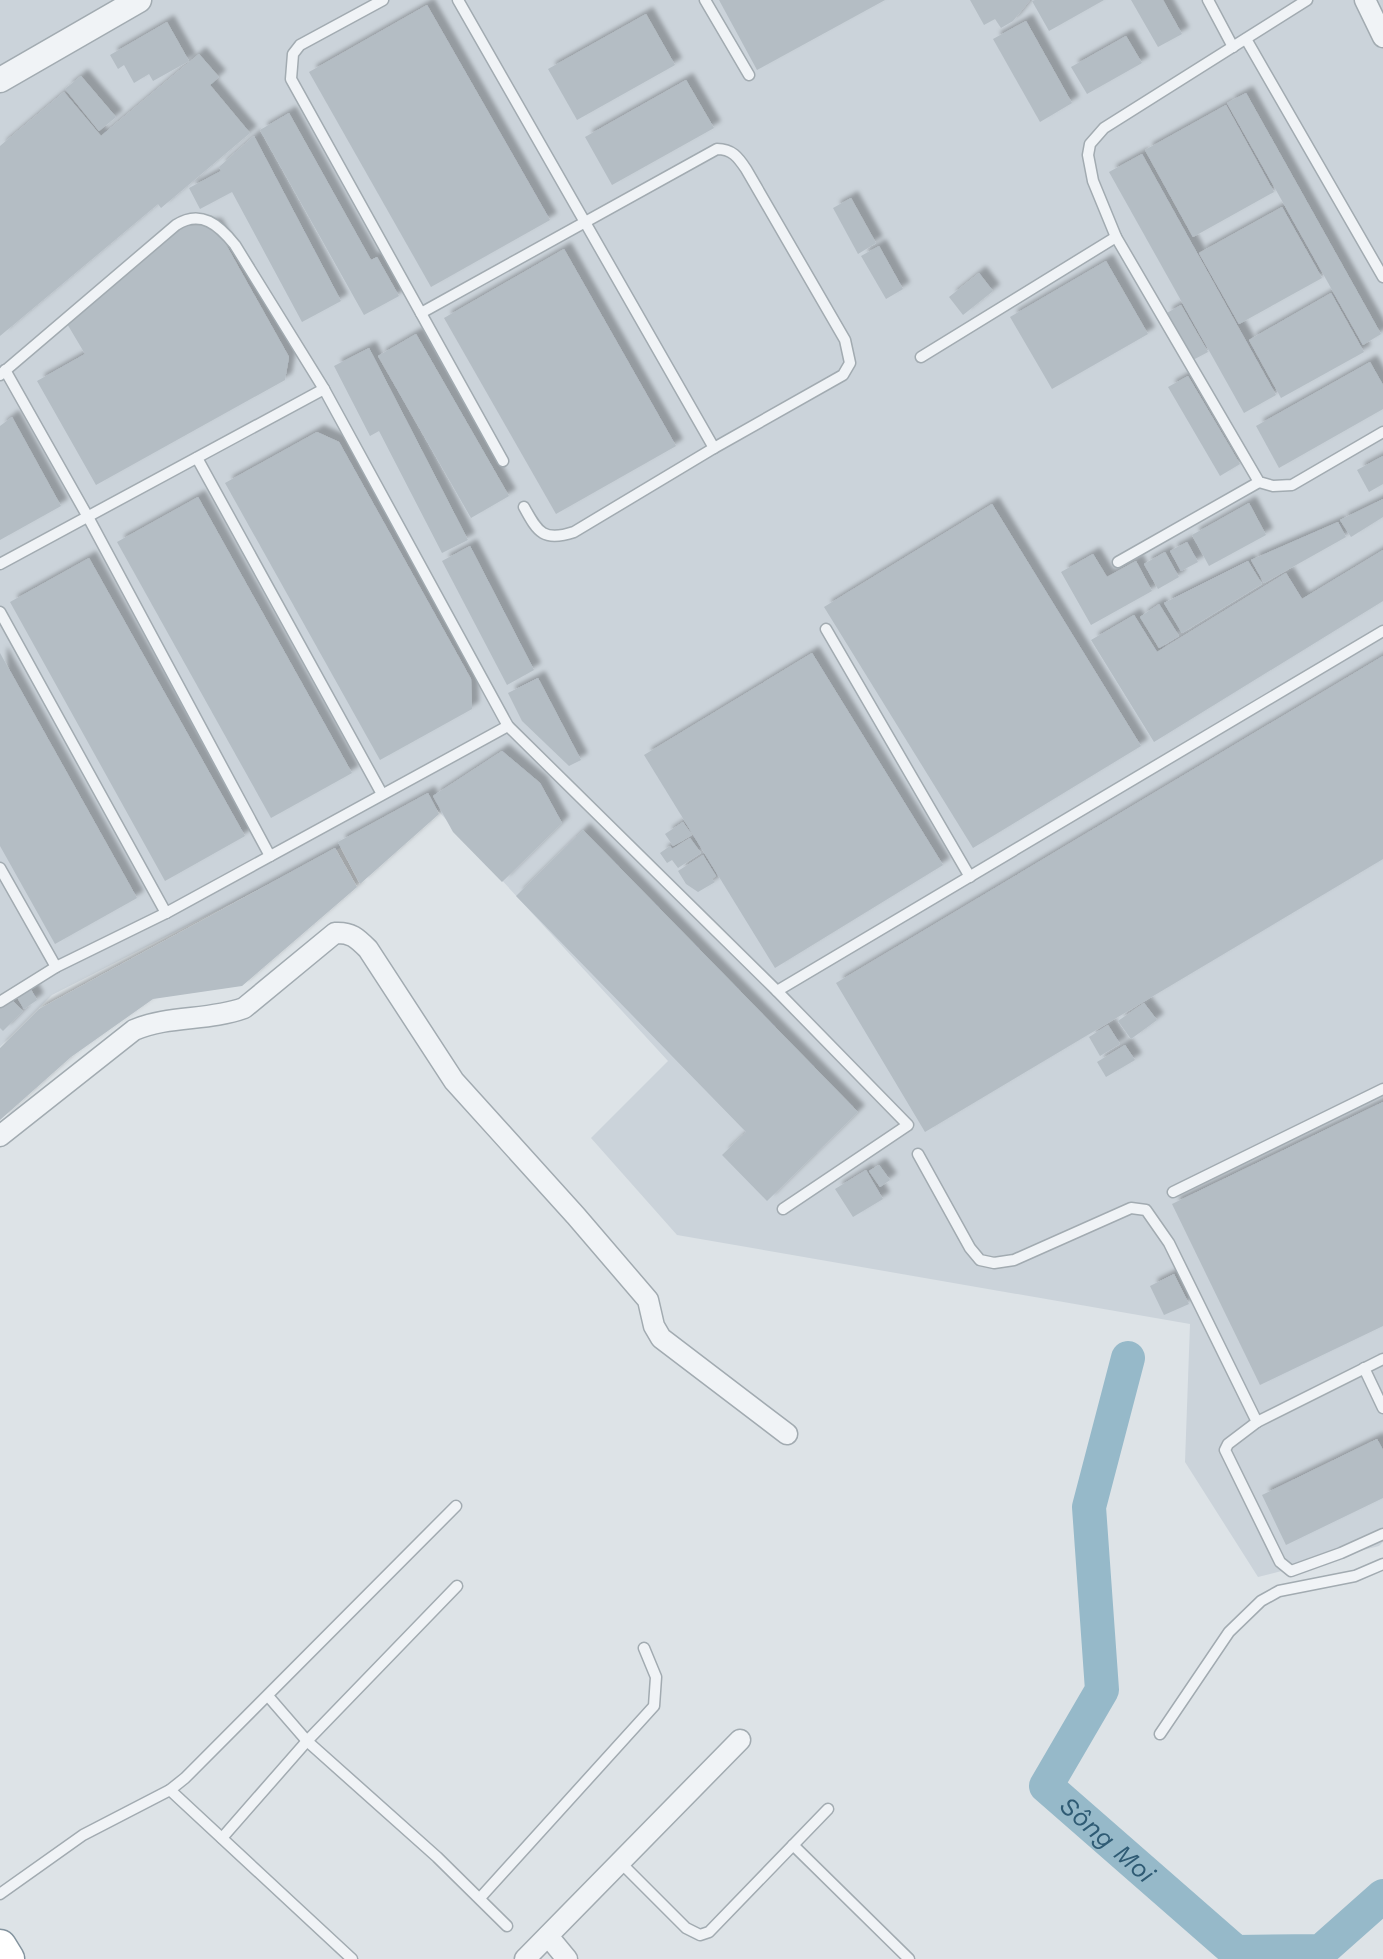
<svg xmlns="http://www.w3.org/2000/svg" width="1383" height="1959" viewBox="0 0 1383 1959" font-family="'Work Sans',sans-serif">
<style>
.built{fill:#cbd3da}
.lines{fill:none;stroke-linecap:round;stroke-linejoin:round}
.river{stroke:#96b9c9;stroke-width:34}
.building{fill:#b4bdc4;filter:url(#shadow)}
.service-casing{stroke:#a2abb1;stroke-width:13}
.minor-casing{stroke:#a2abb1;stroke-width:23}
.tertiary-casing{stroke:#a2abb1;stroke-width:27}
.trunk-casing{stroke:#84949f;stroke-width:35}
.service{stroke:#f0f3f6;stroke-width:10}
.minor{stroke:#f0f3f6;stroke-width:20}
.tertiary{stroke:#f0f3f6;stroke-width:24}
.trunk{stroke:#fff;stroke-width:32}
.labels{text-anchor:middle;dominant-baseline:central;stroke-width:8;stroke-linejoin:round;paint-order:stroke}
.water-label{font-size:26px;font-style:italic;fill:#2f5b74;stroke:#ecf2f5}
</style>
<defs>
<filter id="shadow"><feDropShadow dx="7" dy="-7" stdDeviation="2" flood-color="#0004"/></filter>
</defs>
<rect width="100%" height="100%" fill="#dde3e7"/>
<polygon class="built" points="0,0 1383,0 1383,1542 1379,1546 1258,1577 1185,1462 1190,1324 677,1235 591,1138 668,1061 430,802 52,995 0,1047"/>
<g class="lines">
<path class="river" id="s1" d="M1128 1358 1089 1507 1102 1690 1046 1786 1236 1952 1321 1951 1383 1896"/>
</g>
<g class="building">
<polygon points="719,0 885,0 757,70"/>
<polygon points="970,0 1030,0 1013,21 1001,28 995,19 984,25"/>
<polygon points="1035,0 1104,0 1049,31 1032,1"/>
<polygon points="1131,0 1163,0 1182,34 1158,47"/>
<polygon points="427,5 550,220 431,287 309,72"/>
<polygon points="646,14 675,65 577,120 548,69"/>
<polygon points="1026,21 1072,103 1040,122 993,39"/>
<polygon points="167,22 189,61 153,81 149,74 134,83 124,65 118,69 110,55"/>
<polygon points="1126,36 1142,63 1087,94 1071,67"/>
<polygon points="199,54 219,77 210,85 250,133 161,208 158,204 0,336 0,146 64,92 101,136"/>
<polygon points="81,76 116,117 99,131 65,89"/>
<polygon points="686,80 714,128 612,185 585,137"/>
<polygon points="1246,93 1381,334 1363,345 1227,103"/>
<polygon points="1226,105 1274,192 1193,237 1145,150"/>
<polygon points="289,113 371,260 377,257 399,296 364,315 260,130"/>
<polygon points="254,136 341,301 302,322 232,192 200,209 189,188 221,171 219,167"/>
<polygon points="1142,154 1276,395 1244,413 1109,172"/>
<polygon points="851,198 876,243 858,254 833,208"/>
<polygon points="1282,207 1322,278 1239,324 1199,253"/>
<polygon points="215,225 289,357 285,380 96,485 37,381 85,354 66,322 184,226"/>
<polygon points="879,246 903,289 886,299 861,256"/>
<polygon points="564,249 676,446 556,514 444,318"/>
<polygon points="1106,261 1148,334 1052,389 1010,317"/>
<polygon points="979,273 993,291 963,315 949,297"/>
<polygon points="1331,293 1364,352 1281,398 1249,340"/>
<polygon points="1181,305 1208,352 1191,361 1165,314"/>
<polygon points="416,334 509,496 471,518 378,356"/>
<polygon points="369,348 468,540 442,553 379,431 370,436 334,366"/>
<polygon points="1370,362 1383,385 1383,409 1279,468 1256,426"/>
<polygon points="1188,376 1240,464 1220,476 1168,387"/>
<polygon points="12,417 61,506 0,540 0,426"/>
<polygon points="317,432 339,442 471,679 472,709 380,760 225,483"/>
<polygon points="1383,456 1383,484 1369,492 1357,470"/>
<polygon points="198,497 352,773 271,818 117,542"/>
<polygon points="1383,499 1383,517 1351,537 1340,520"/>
<polygon points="1249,503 1266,535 1209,566 1192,535"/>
<polygon points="992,504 1141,746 973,848 824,607"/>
<polygon points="1338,522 1346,537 1264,583 1251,560"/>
<polygon points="1187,542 1198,562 1181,571 1170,551"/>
<polygon points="470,546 534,670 507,685 442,561"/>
<polygon points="1383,550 1383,601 1154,742 1091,640 1134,615 1157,652 1286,573 1302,599"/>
<polygon points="1165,552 1179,577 1158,589 1144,564"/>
<polygon points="1093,554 1107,577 1136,561 1152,591 1091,625 1061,572"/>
<polygon points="89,558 245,836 165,881 10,602"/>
<polygon points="1248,561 1262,584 1182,633 1164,603"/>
<polygon points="1159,604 1179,636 1159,648 1140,617"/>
<polygon points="0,653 137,898 55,944 0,846"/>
<polygon points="812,653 943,865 775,968 644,755"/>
<polygon points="1383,656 1383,859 925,1132 836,983"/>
<polygon points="538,678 581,760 569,766 522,721 508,693"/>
<polygon points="502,751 540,783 562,823 502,882 453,832 433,796"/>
<polygon points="428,793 439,814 360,884 338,842"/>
<polygon points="683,822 692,835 673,846 665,834"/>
<polygon points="583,830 858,1112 767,1201 722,1155 746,1132 516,896"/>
<polygon points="690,838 701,853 678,868 672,860 667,863 660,853 670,846 672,849"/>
<polygon points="335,848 357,887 242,986 153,999 71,1057 0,1120 0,1048 39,1009"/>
<polygon points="703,855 716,876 712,879 715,882 698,892 686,884 678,871"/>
<polygon points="29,986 37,1000 24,1009 15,994"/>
<polygon points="9,997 23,1011 3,1031 0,1028 0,1006"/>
<polygon points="1144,1003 1157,1020 1131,1039 1118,1021"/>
<polygon points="1108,1025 1120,1044 1100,1056 1089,1037"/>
<polygon points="1125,1045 1135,1060 1106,1077 1097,1062"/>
<polygon points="1383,1102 1383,1326 1260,1385 1172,1204"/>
<polygon points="879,1165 890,1180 880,1187 869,1171"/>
<polygon points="866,1170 883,1199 853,1217 835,1189"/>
<polygon points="1174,1274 1189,1304 1164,1315 1150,1286"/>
<polygon points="1377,1439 1383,1450 1383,1498 1286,1545 1262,1495"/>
</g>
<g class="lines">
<defs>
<g id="service">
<polyline points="383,0 300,45 293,54 291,79 503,461"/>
<polyline points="458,0 714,448"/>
<polyline points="705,0 749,75"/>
<polyline points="1208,0 1233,47"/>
<polyline points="1307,0 1104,128 1090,144 1088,155 1093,181 1116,237 1259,482 1273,486 1292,485 1383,432"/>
<polyline points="1246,39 1383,277"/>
<path d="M421 313 717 149C732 149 738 157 746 169L845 340 850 363 843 375 714 448 574 532C544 542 538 533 524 507"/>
<polyline points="921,357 1116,237"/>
<polyline points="5,370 88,517 270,856"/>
<path d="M0 375 176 225C201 209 219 225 235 245L324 389 508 726 777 991 908 1125 783 1209"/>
<polyline points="197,458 382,794"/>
<polyline points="1118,562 1259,482"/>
<polyline points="0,564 324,389"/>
<polyline points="0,612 166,913"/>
<polyline points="826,629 970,877"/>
<polyline points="0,868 56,967"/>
<polyline points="777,991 1383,631"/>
<polyline points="0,1002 56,967 166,913 508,726"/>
<polyline points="918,1154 970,1248 980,1260 994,1263 1014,1260 1131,1208 1146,1210 1169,1243 1257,1422 1228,1444 1225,1450 1280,1562 1291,1571 1341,1553 1383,1534"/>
<polyline points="1173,1192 1383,1089"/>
<polyline points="1364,1368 1383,1408"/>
<polyline points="1257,1422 1383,1359"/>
<polyline points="268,1696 307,1741 437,1857 507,1926"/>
<polyline points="1160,1734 1229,1632 1261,1601 1279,1591 1355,1576 1383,1564"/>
<polyline points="170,1790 352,1959"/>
<polyline points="222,1838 307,1741 457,1586"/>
<polyline points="793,1845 909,1959"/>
<polyline points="620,1862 686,1928 700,1935 709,1932 828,1809"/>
<polyline points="0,1894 83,1835 170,1790 185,1778 456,1506"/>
<polyline points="480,1898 654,1706 656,1677 644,1648"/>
</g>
<g id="minor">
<polyline points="1365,0 1383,37"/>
<path d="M0 1136 134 1030C169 1015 208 1021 244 1008L335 933C351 932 357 938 368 949L454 1081 576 1216 648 1300 654 1326 661 1338 787 1434"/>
<polyline points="548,1936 567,1959"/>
<polyline points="525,1959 740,1740"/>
</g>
<polyline id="tertiary" points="0,80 139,0"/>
<polyline id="trunk" points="0,1946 8,1959"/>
</defs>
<use href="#service" class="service-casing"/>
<use href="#minor" class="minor-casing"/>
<use href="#tertiary" class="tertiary-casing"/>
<use href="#trunk" class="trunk-casing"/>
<use href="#service" class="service"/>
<use href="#minor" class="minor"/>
<use href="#tertiary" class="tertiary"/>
<use href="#trunk" class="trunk"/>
</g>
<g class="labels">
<g class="water-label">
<text stroke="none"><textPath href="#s1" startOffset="530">Sông Moi</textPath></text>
</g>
</g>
</svg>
